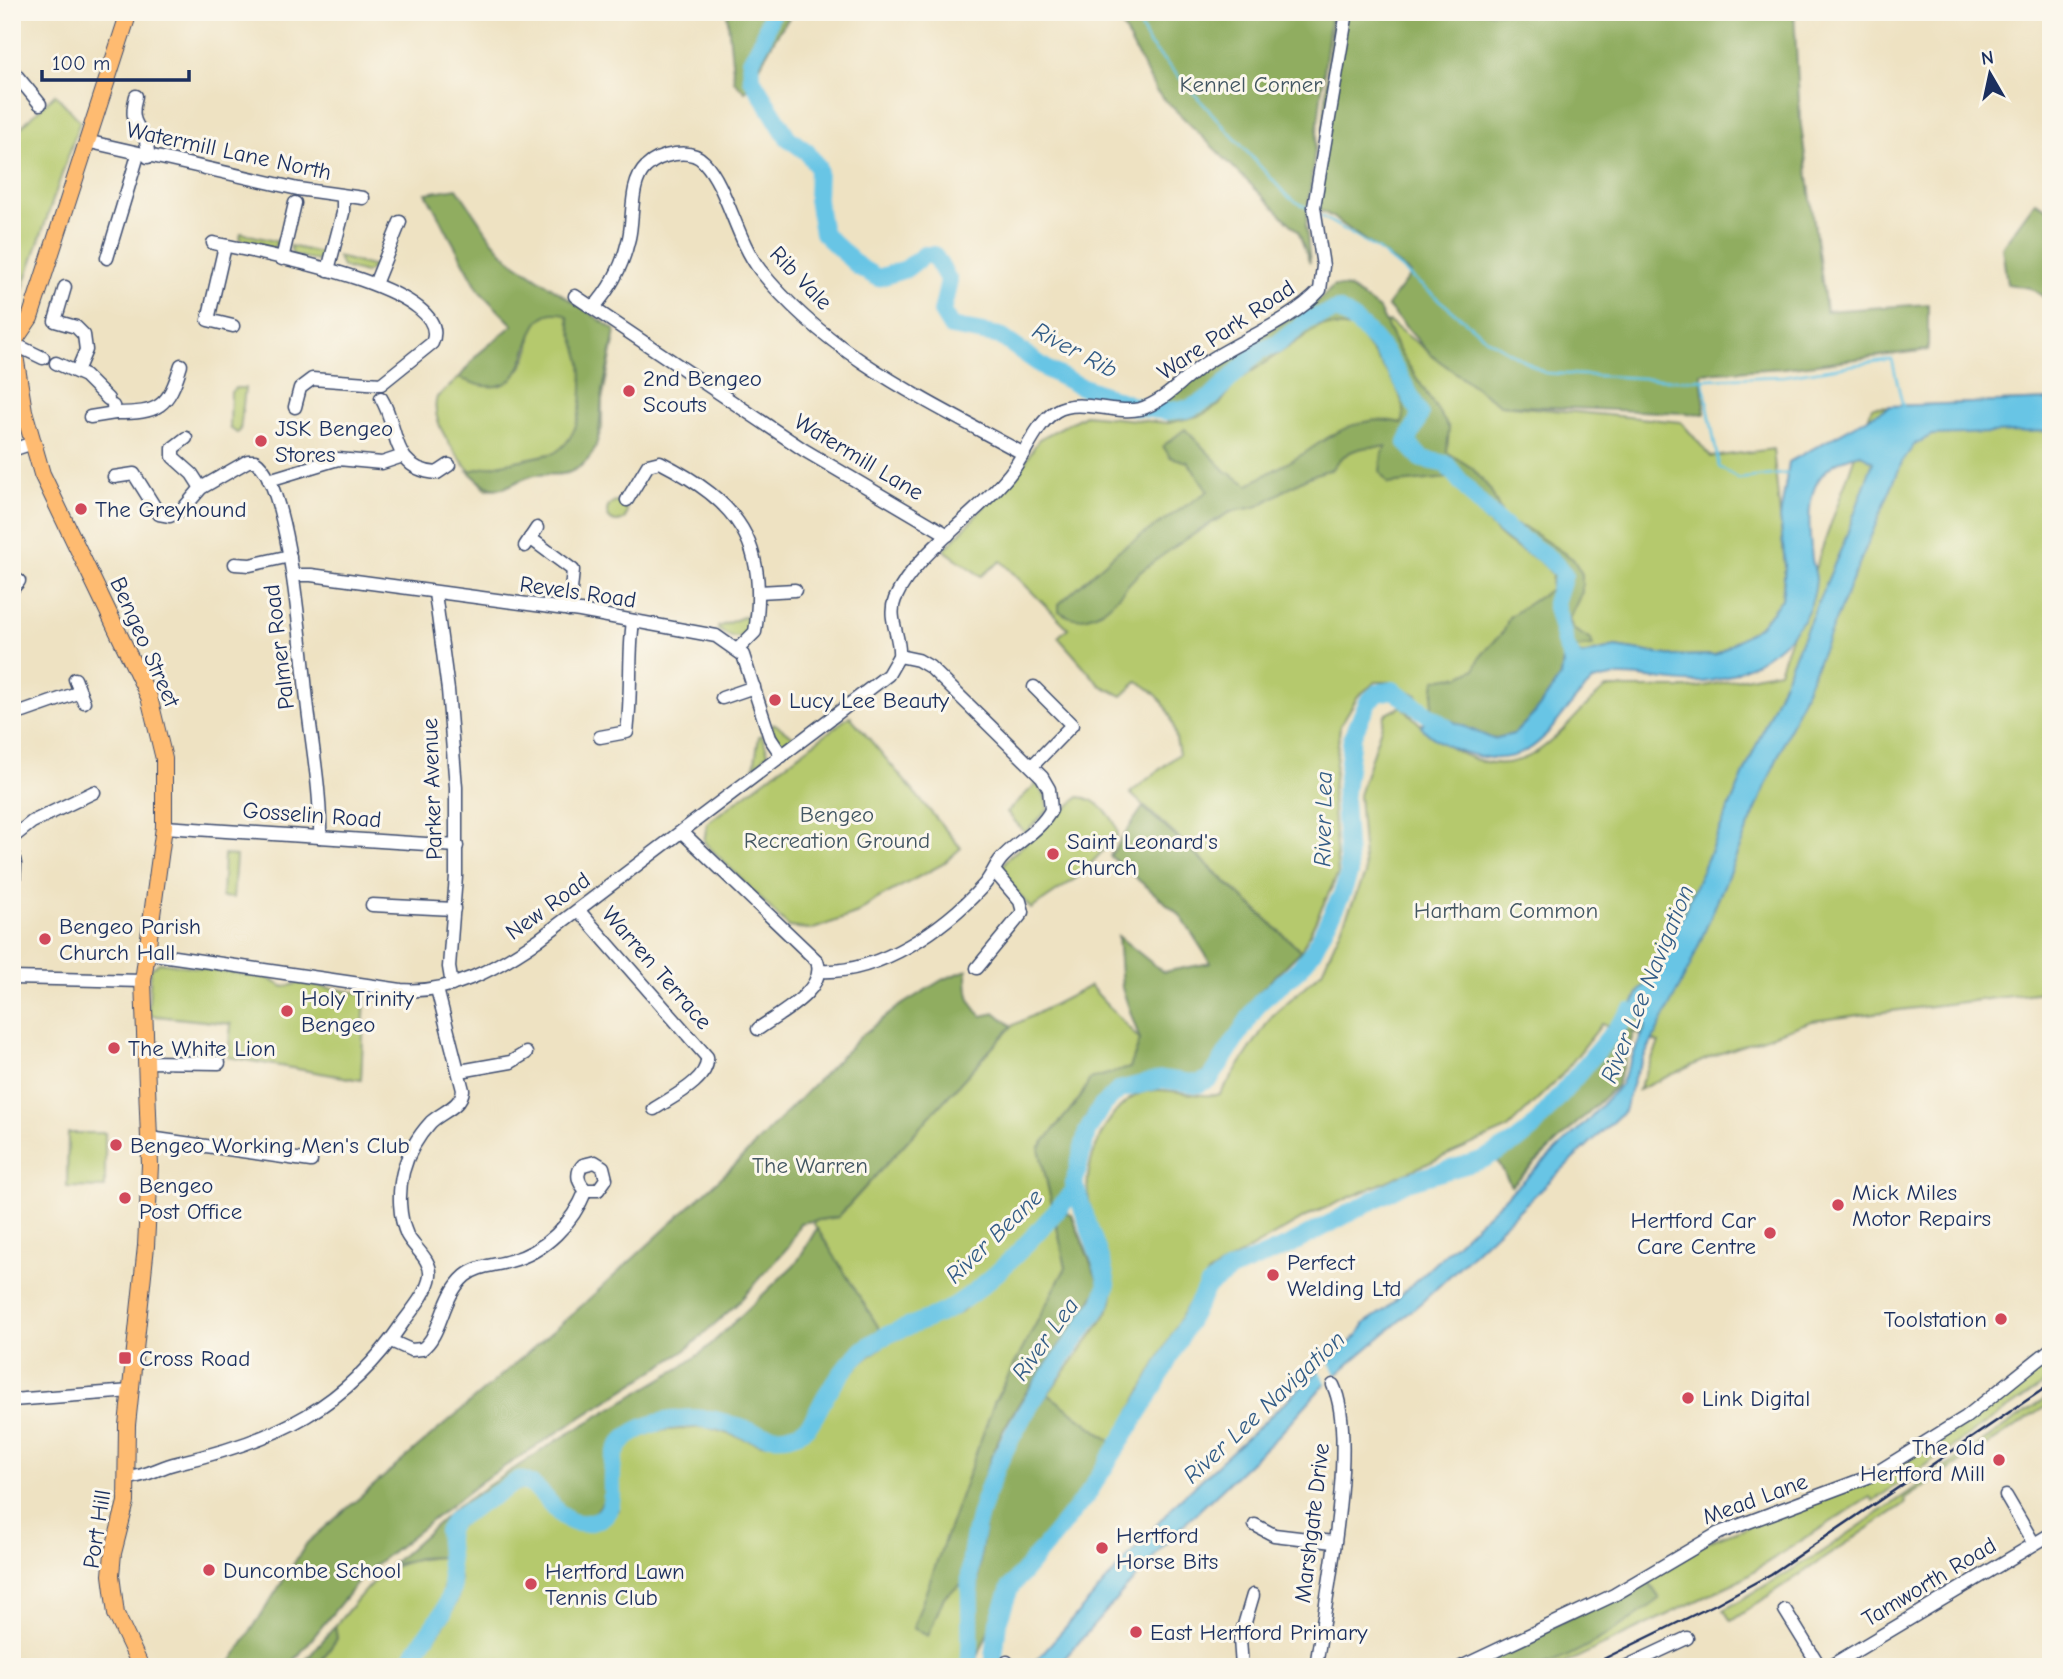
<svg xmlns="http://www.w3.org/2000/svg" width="2063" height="1679" viewBox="0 0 2063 1679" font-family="'Comic Neue',sans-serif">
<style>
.green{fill:#b5c96d;stroke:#687c66;stroke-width:2}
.forest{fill:#90ad60;stroke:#566e5f;stroke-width:2}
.water{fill:#67c5e5;stroke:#417aa2;stroke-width:2}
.pier{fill:#eee2c2}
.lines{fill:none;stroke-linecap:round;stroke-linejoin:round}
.stream{stroke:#67c5e5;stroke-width:2.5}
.river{stroke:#67c5e5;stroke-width:18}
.minor-casing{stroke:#3b4a6d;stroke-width:15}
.major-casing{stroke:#3b4a6d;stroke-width:18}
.minor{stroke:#fff;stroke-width:12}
.major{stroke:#febb71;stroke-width:16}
.rail{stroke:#1b2f5e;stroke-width:2.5}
.poi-dot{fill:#d1495b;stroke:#fbf7ec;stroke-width:2.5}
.labels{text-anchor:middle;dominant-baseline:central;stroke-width:6;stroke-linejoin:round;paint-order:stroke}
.park-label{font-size:23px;fill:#425662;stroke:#fbf7ec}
.street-label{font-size:23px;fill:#1b2f5e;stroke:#fbf7ec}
.poi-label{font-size:23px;fill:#1b2f5e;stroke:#fbf7ec;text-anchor:start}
.water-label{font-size:24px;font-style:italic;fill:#325c86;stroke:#fbf7ec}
</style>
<rect width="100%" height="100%" fill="#fbf7ec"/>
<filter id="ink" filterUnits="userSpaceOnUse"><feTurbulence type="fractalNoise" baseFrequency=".0143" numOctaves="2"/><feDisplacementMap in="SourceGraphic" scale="14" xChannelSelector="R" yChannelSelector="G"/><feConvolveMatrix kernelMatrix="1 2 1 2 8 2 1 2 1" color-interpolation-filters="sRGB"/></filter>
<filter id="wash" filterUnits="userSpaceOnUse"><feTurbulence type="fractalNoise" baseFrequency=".00686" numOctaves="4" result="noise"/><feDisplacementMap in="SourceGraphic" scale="28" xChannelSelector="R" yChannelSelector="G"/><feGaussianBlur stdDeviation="1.57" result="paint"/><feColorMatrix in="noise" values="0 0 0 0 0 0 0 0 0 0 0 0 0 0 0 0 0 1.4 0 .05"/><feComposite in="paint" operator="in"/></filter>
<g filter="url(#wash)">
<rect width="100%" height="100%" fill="#eee2c2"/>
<g class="green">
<polygon points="55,94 80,121 12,320 12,136"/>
<polygon points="241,233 279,242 270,250 240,239"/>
<polygon points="290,246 325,254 318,261 293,255"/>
<polygon points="338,257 375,267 365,273 342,267"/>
<path d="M563 296 614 342 602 400V428L594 449 584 461 568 473 534 474 504 488 486 489C467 469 427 425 437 397L459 378C493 388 516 389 529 350 532 341 530 331 535 323 543 313 554 304 563 296Z"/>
<path d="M1389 322 1501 405 1681 422 1711 457 1773 449 1785 565 1782 599 1761 625 1715 655 1674 656 1615 647 1582 655 1492 739 1431 712 1421 704 1417 695 1390 682H1376L1358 696 1340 726 1332 798 1338 874 1301 951 1130 793 1179 754C1172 718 1171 701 1138 681L1122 696 1100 685 1058 637 1068 628 1001 561 981 576 944 550 1023 465 1039 439 1085 415 1168 423 1201 415 1219 405 1236 382 1321 325 1355 328Z"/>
<polygon points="236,388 245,388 240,431 237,433 230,428 231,392"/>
<path d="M2051 400V991L1812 1021 1713 1056 1638 1090 1659 1043 1634 1032 1602 1024 1561 1076 1507 1129 1309 1215 1209 1273 1186 1308 1113 1443 1048 1394C1060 1377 1109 1316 1112 1301 1120 1264 1091 1229 1088 1193 1086 1174 1093 1152 1101 1135 1108 1120 1120 1104 1135 1096 1161 1081 1193 1100 1220 1094L1272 1016 1322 971 1365 875 1359 795 1385 715 1402 706C1435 742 1488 785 1538 751 1564 734 1581 707 1606 688H1695L1779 671 1872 407Z"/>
<circle cx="617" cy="512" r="10"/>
<polygon points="748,615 751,616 749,630 742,637 732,637 718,630 718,627"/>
<polygon points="850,716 961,848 943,864 877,899 858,913 811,930 789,927 704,842 707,823"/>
<polygon points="775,724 794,737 785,743 777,741 771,725"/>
<polygon points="762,735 768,753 754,768 759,736"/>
<polygon points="1036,784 1045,796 1048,810 1025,833 1007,812"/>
<path d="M1079 797C1096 798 1117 818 1118 835L1078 877 1031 909 1004 875 1002 867 1007 859Z"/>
<polygon points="224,855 236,856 233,898 222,897"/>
<polygon points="160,962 267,978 284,987 299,983 365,994 361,1080 228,1057 231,1024 148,1015 151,969"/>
<polygon points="1090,986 1140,1040 1130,1068 1090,1079 1080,1098 1039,1148 1053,1209 1003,1261 946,1306 882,1333 812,1221 838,1217 1012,1026"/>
<polygon points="68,1133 105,1133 105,1188 67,1187"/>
<path d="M1060 1214 1072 1215 1100 1286C1068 1339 1025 1387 997 1442 964 1509 966 1584 964 1657L961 1667H412C429 1644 459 1615 460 1585 461 1568 451 1552 451 1536 456 1524 522 1481 534 1488 543 1494 550 1510 557 1519 574 1539 605 1525 619 1510L617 1478 622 1455 634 1440 656 1431 706 1427 761 1444 777 1443 813 1430 840 1386 862 1362 886 1344 962 1312Z"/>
<polygon points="2051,1355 2051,1379 1873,1501 1870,1497 1738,1581 1557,1667 1538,1667 1601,1637 1660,1599 1647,1580 1710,1541 1893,1470 1966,1422"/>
<polygon points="2051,1395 2051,1403 1905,1499 1906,1503 1731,1621 1724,1610 1820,1553"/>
<path d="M443 1557C452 1605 422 1629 398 1667H317L337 1639 335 1626C373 1582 380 1560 443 1557Z"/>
</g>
<g class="forest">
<path d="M727 12H797C777 24 760 71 745 92L734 81Z"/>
<polygon points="1160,12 1331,12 1306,226 1310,263 1298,231 1156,91 1121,24"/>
<polygon points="1333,12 1794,12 1800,118 1826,311 1928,304 1928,350 1783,368 1701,373 1705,414 1500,405 1431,355 1387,306 1411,274 1331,216 1317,209"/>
<path d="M457 188 492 240 509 259 615 330C612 353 605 375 602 398 598 426 605 457 570 472 557 478 542 471 528 477 497 490 495 497 468 471L554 453C582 437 584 395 581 364 579 348 570 333 568 317 563 312 560 313 553 313 518 317 537 393 485 386 476 385 467 381 459 378L477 355 513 325 480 292 426 193Z"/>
<polygon points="2035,202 2051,210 2051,302 2030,288 2007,284 2002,247"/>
<path d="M1334 286 1349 288 1379 309 1398 349 1449 428 1447 452 1472 468 1490 489 1505 521 1527 529 1573 559 1582 574V592L1569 619 1573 629 1591 640 1593 646 1574 648 1564 654 1561 676 1535 713 1514 734 1492 739 1431 712 1435 680 1461 676 1475 669 1480 657 1504 631 1509 617 1551 589 1552 574C1539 556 1520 553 1504 539 1483 521 1467 499 1449 478L1388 484 1380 472 1382 453 1386 447C1363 446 1344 449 1331 470 1308 473 1282 493 1260 505 1251 510 1239 508 1229 513 1205 526 1166 552 1144 569 1128 581 1115 605 1098 613 1082 620 1073 621 1059 611V604L1118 551 1208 491 1188 462 1170 457 1163 446 1185 429 1227 472 1249 485C1267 472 1288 464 1306 452 1336 431 1364 413 1402 423 1413 394 1370 353 1355 328L1321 325 1236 382 1219 405 1201 415 1168 423 1164 401 1200 373 1320 299Z"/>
<path d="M1143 807 1301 951 1252 999 1214 1064 1196 1079C1154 1073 1093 1081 1081 1131 1076 1148 1080 1174 1071 1189 1067 1196 1059 1203 1053 1209L1039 1148 1080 1098 1090 1079 1130 1068 1140 1040 1122 988 1118 936 1163 972 1211 963 1180 915 1110 856Z"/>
<path d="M967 970C967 988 967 1004 982 1016L996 1013 1012 1026 838 1217 800 1223 789 1246 738 1303 686 1350 482 1481 366 1572 289 1667H228L307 1543 576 1311 740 1160 861 1036 898 1007 942 980Z"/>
<path d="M1621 1029 1634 1032 1616 1086 1511 1186 1497 1159C1552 1133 1581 1073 1621 1029Z"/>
<path d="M1067 1213 1072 1216 1100 1286C1069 1338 1020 1392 996 1445 977 1488 969 1534 966 1581L944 1597 928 1636 913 1628 994 1403 1066 1267 1055 1219 1060 1214Z"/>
<path d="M817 1228 882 1333C861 1349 841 1367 826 1389 817 1403 815 1420 799 1428 769 1442 751 1423 723 1416 695 1409 649 1413 625 1430 587 1455 628 1501 583 1519 552 1510 553 1483 519 1475L445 1524 440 1540 443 1557 419 1558 390 1566 456 1507 556 1441 683 1366 705 1350 797 1262Z"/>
<path d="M1048 1394 1113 1443 1072 1508 1008 1584 977 1659C975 1593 979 1524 1003 1461 1012 1437 1032 1415 1048 1394Z"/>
<path d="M1647 1580 1660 1599C1633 1619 1569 1662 1536 1667 1516 1670 1492 1667 1471 1667Z"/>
<polygon points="335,1626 337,1638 317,1667 300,1667"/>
</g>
<path class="water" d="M2051 400V431L1932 435 1915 444 1902 462 1690 966 1635 1075 1624 1111 1424 1300 1321 1388 1280 1434 1174 1534 1057 1667H1030L1177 1502 1358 1335 1365 1323 1386 1309 1585 1123 1620 1085 1646 1026 1630 1012 1638 993 1663 961 1844 542 1873 462 1861 454C1803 465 1807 511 1812 559 1813 566 1816 573 1816 580 1813 629 1767 661 1726 677 1691 690 1654 675 1619 676 1611 677 1601 679 1593 681 1552 718 1540 772 1473 755 1454 750 1434 741 1421 727L1431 712 1493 739 1514 734 1535 713 1561 676 1564 654 1573 648 1582 655 1615 647 1674 656 1715 655 1761 625 1782 599 1785 565 1780 518 1789 462 1890 406Z"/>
<polygon class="pier" points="1329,1361 1337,1378 1328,1387 1319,1370"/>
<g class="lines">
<g class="stream">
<polyline points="1134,12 1149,44 1288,197 1309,209"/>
<polyline points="1321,216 1378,250 1487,339 1545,373 1681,380 1784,376 1892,359 1903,407"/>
<polyline points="1703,379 1719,467 1738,479 1791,473"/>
</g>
<g class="river">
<path d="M772 12 763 39 751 61 752 79 788 138 807 152 818 168 817 199 823 233 859 267 878 278 906 269 924 255H934L949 281 942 312 951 327 1000 336 1048 370 1080 386 1136 407 1166 411 1188 409 1212 397 1259 350 1276 345 1309 319 1338 310C1377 331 1401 376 1420 415L1407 443 1422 459 1446 464C1468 491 1489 517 1518 537 1536 550 1551 556 1564 575L1555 603 1566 646 1578 671"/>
<path d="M405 1667 444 1611 452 1589 447 1531 454 1520 519 1480C548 1484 554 1528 587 1523 640 1514 582 1455 642 1428 663 1419 691 1416 715 1420 742 1426 768 1444 797 1433 815 1425 818 1407 828 1392 837 1379 850 1361 862 1351 888 1328 928 1324 957 1304 1003 1274 1039 1230 1075 1190"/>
<path d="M969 1667C973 1626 966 1585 973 1544 990 1449 1048 1378 1102 1302L1107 1284 1103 1267 1074 1184 1087 1132 1101 1107 1119 1090 1162 1079 1199 1084 1211 1078 1259 1003 1300 968 1313 951 1342 894 1349 874 1344 800 1352 737 1368 702 1378 693 1393 690 1447 728"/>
<polyline points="993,1667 998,1622 1010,1588 1087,1495 1148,1398 1207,1287 1230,1270 1288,1246 1407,1182 1482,1160 1516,1142 1532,1129 1630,1012"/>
</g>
</g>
</g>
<g filter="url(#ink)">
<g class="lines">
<defs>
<g id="minor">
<polyline points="12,70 40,104"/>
<path d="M136 96C126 132 149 125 148 157"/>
<polyline points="86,141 298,189 363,198"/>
<path d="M213 243C249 251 458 286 432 343L381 384 312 379 300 388 295 407"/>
<polyline points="225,246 208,320 233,326"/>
<polyline points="107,258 138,155"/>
<polyline points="282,259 295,203"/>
<polyline points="328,270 343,213 343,197"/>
<polyline points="375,284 400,222"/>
<polyline points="65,287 55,321 76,327 84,335 86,350 77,371"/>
<polyline points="575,296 804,450 948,535"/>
<path d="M593 308C612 287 623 265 629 238 634 217 629 183 646 167 659 154 691 147 704 162 727 186 736 239 760 270 828 356 931 403 1024 454"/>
<polyline points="12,343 43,358"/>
<polyline points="56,363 85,376 108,399"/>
<path d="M381 398C400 428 389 469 437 473L449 465"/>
<path d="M113 406 115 413C159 413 168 408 181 365"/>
<polyline points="90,417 115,413"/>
<polyline points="186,438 173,448 173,457 192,474 201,488"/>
<polyline points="12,450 33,443"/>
<path d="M114 477 134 474 159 514 170 516 183 509 201 488 248 461H255C291 483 302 663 308 709 313 751 321 794 320 837"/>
<polyline points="269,480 338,459 382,463 403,456"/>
<path d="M627 500 648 465 660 462C738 502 769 543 755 632L738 649"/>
<polyline points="530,538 573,570 569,610"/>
<polyline points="525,546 537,528"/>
<polyline points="235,564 250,565 290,556"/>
<polyline points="293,575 311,575 580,611 716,636 743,655 770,738 782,756"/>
<polyline points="12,589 19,581"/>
<polyline points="759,592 795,590"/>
<polyline points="435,593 448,690 456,787 456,876 449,967 452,985"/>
<polyline points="75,679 84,702"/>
<polyline points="722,698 754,687"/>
<polyline points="12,712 23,712 80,692"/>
<path d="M600 737 627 732C632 695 628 658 633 621"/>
<polyline points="1032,766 1072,725 1034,687"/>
<polyline points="164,827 457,846"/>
<path d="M682 832 817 961C828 990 777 1015 758 1029"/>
<polyline points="12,838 32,822 94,792"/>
<polyline points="12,849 15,864 12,927"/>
<polyline points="372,905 454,909"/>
<path d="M579 911 707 1057C710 1080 670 1098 654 1109"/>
<path d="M147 953 401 990C452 994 497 968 538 940L888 675 899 656C901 637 887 618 895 599 915 553 977 515 1009 475 1025 456 1035 424 1056 411 1079 397 1115 415 1140 409 1167 401 1186 375 1209 361 1243 339 1293 320 1320 290L1323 266 1314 207 1347 12"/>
<polyline points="977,968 1023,912 1020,901 995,872"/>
<path d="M820 971C879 974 944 929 983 886 991 878 994 867 1001 859 1016 842 1040 831 1051 810L1049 789 1042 777 930 667 918 660 899 656"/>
<polyline points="12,978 143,981"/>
<polyline points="146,1062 219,1063"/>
<polyline points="460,1071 511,1062 526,1053"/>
<polyline points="150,1138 311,1161"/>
<path d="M391 1341 411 1350 422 1349C442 1335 441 1297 465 1276 478 1265 495 1266 510 1261 545 1252 573 1223 586 1190 578 1183 575 1173 583 1165L595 1162 603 1167 606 1179 598 1190H586"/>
<polyline points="12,1400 131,1391"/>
<path d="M127 1478C145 1477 160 1467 177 1463 277 1440 346 1408 404 1321 413 1309 428 1291 430 1276 432 1260 414 1248 407 1235 399 1217 398 1192 403 1172 408 1153 418 1136 431 1122 443 1111 461 1107 463 1090L437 989"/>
<polyline points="2006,1496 2034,1544"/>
<polyline points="1255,1525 1274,1535 1333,1542"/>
<polyline points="1785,1610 1820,1667"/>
<polyline points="1007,1662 1008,1667"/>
<polyline points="1242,1667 1240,1639 1253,1595"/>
<path d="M1316 1667C1325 1602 1359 1439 1333 1385"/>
<polyline points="1461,1667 1614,1595 1719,1533 1871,1476 1966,1417 2051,1349"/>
<polyline points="1625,1667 1687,1638"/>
<polyline points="1829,1667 2051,1534"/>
</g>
<polyline id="major" points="129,12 30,318 13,343 24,411 42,474 149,697 164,759 164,827 143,981 150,1165 146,1246 127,1425 126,1502 113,1553 111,1575 116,1614 141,1667"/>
</defs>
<use href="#minor" class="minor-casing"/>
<use href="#major" class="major-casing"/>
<use href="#minor" class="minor"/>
<use href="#major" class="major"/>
<polyline class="rail" points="1587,1667 1716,1604 1771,1574 2051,1384"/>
</g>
</g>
<g class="poi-dot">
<circle cx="629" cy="391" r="7"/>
<circle cx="261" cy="441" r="7"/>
<circle cx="81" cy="509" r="7"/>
<circle cx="775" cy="700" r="7"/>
<circle cx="1053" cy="854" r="7"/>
<circle cx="45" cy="939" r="7"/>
<circle cx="287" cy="1011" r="7"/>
<circle cx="114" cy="1048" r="7"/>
<circle cx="116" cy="1145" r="7"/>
<circle cx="125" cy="1198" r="7"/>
<circle cx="1838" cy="1205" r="7"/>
<circle cx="1770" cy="1233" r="7"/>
<circle cx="1273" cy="1275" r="7"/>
<circle cx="2001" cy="1319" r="7"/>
<rect x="118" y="1351" width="14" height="14" rx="3.5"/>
<circle cx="1688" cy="1398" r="7"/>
<circle cx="1999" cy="1460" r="7"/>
<circle cx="1102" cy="1548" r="7"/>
<circle cx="209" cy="1570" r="7"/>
<circle cx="531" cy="1584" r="7"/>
<circle cx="1136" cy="1632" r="7"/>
</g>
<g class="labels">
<g class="park-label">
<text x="1251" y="84">Kennel Corner</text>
<text x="837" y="814">Bengeo<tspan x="837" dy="26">Recreation Ground</tspan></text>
<text x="1506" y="910">Hartham Common</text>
<text x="810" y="1165">The Warren</text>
</g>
<g class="street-label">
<text transform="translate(229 151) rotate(12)">Watermill Lane North</text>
<text transform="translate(801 278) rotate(46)">Rib Vale</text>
<text transform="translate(1226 330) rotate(-34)">Ware Park Road</text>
<text transform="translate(859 457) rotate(31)">Watermill Lane</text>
<text transform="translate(578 592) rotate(8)">Revels Road</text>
<text transform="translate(145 642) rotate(66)">Bengeo Street</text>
<text transform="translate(279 647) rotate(-97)">Palmer Road</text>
<text transform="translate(432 789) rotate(-92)">Parker Avenue</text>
<text transform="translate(312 815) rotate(4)">Gosselin Road</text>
<text transform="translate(548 906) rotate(-36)">New Road</text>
<text transform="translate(657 968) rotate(49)">Warren Terrace</text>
<text transform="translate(1755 1499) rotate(-20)">Mead Lane</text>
<text transform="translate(1312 1523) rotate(-83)">Marshgate Drive</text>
<text transform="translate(97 1529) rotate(-81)">Port Hill</text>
<text transform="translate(1929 1582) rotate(-31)">Tamworth Road</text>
</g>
<g class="poi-label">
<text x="643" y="378">2nd Bengeo<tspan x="643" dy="26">Scouts</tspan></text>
<text x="275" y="428">JSK Bengeo<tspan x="275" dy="26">Stores</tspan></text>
<text x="95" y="509">The Greyhound</text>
<text x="789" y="700">Lucy Lee Beauty</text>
<text x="1067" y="841">Saint Leonard's<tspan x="1067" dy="26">Church</tspan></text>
<text x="59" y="926">Bengeo Parish<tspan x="59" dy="26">Church Hall</tspan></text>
<text x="301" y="998">Holy Trinity<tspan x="301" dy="26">Bengeo</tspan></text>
<text x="128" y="1048">The White Lion</text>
<text x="130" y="1145">Bengeo Working Men's Club</text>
<text x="139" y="1185">Bengeo<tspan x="139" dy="26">Post Office</tspan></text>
<text x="1852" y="1192">Mick Miles<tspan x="1852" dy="26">Motor Repairs</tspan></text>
<text x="1756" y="1220" text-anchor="end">Hertford Car<tspan x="1756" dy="26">Care Centre</tspan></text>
<text x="1287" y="1262">Perfect<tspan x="1287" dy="26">Welding Ltd</tspan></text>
<text x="1987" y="1319" text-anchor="end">Toolstation</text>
<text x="139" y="1358">Cross Road</text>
<text x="1702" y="1398">Link Digital</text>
<text x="1985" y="1447" text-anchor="end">The old<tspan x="1985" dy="26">Hertford Mill</tspan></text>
<text x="1116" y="1535">Hertford<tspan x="1116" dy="26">Horse Bits</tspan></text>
<text x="223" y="1570">Duncombe School</text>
<text x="545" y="1571">Hertford Lawn<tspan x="545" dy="26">Tennis Club</tspan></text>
<text x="1150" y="1632">East Hertford Primary</text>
</g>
<g class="water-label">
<text transform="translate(1075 350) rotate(28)">River Rib</text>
<text transform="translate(1323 819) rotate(-89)">River Lea</text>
<text transform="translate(1647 984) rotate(-68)">River Lee Navigation</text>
<text transform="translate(994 1236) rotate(-44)">River Beane</text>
<text transform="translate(1045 1339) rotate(-54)">River Lea</text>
<text transform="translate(1264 1407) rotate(-43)">River Lee Navigation</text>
</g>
</g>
<rect width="2063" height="1679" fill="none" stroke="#fbf7ec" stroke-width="42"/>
<g transform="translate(1990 74) rotate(351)" stroke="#fbf7ec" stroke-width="5" paint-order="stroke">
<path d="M0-5L12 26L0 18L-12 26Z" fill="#1b2f5e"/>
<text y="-10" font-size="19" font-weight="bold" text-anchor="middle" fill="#1b2f5e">N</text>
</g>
<path d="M42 70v10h147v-10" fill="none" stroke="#1b2f5e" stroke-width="3.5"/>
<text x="52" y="70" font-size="21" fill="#1b2f5e" stroke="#fbf7ec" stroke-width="5" paint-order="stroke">100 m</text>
</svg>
